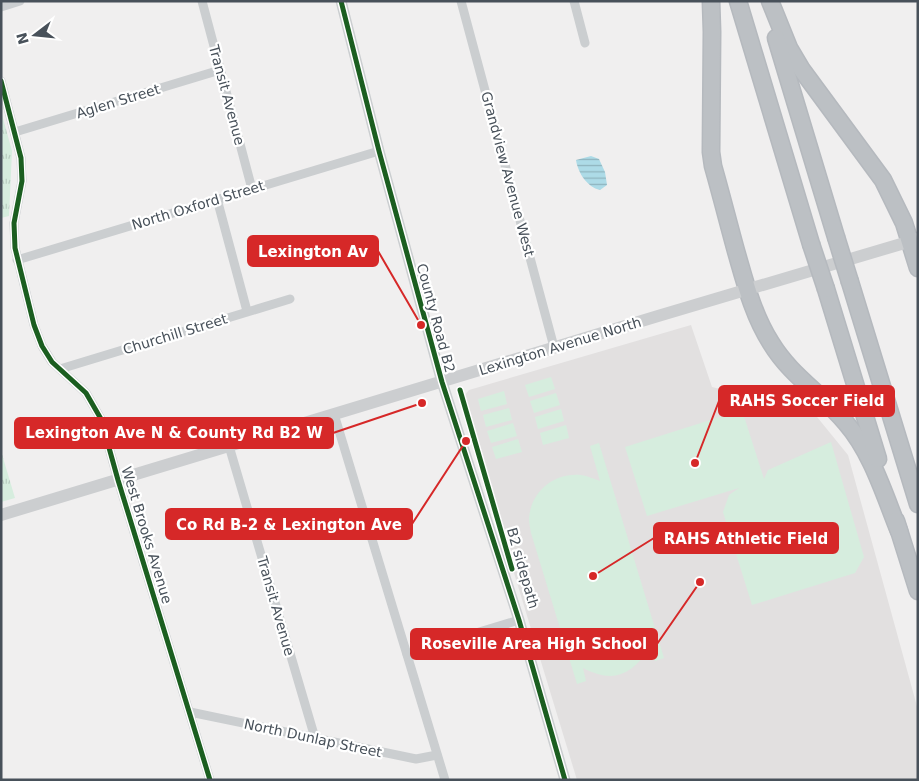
<svg xmlns="http://www.w3.org/2000/svg" width="919" height="781" viewBox="0 0 919 781" font-family="'DejaVu Sans',sans-serif">
<style>
.education{fill:#e2e0e0}
.grass{fill:url(#grass-tufts)}
.garden{fill:#d6edde}
.water{fill:url(#water-rules)}
.lines{fill:none;stroke-linecap:round;stroke-linejoin:round}
.motorway-casing{stroke:#b5b9be;stroke-width:19}
.minor{stroke:#cbced0;stroke-width:9}
.tertiary{stroke:#cbced0;stroke-width:11}
.secondary{stroke:#ccced0;stroke-width:12}
.motorway{stroke:#bcc0c4;stroke-width:16}
.motorway-bridge-casing{stroke:#b5b9be;stroke-width:19;stroke-linecap:butt}
.motorway-bridge{stroke:#bcc0c4;stroke-width:16}
.cycleway-casing{stroke:#fff;stroke-width:8}
.cycleway{stroke:#1b5e20;stroke-width:5}
.labels{text-anchor:middle;dominant-baseline:central;stroke-width:4.5;stroke-linejoin:round;paint-order:stroke}
.street-label{font-size:14px;fill:#48515a;stroke:#fff}
.leader{fill:none;stroke:#d62828;stroke-width:2}
.callout-dot{fill:#d62828;stroke:#fff;stroke-width:2}
.callout{fill:#d62828;stroke:#d62828;stroke-width:2}
.callout-label{font-size:15px;text-anchor:middle;font-weight:bold;fill:#fff}
</style>
<defs>
<pattern id="grass-tufts" width="24" height="20" patternUnits="userSpaceOnUse" patternTransform="scale(1.25)"><rect width="24" height="20" fill="#d6edde"/><path d="M3 7l-1-3M5 7V3M7 7l1-3M15 17l-1-3M17 17v-4M19 17l1-3" fill="none" stroke="#b9cdc1"/></pattern>
<pattern id="water-rules" width="6" height="5" patternUnits="userSpaceOnUse" patternTransform="scale(1.25)"><rect width="6" height="5" fill="#addbe7"/><path d="M0 2.5h6" fill="none" stroke="#8fb4be"/></pattern>
</defs>
<rect width="100%" height="100%" fill="#f0efef"/>
<polygon class="education" points="691,325 712,387 813,412 848,455 918,710 918,780 577,780 469,425 463,397 469,390"/>
<g class="grass">
<polygon points="1,111 12,151 9,216 1,218"/>
<polygon points="1,451 15,498 1,502"/>
</g>
<g class="garden">
<polygon points="551,377 555,389 529,397 525,385"/>
<polygon points="504,391 507,404 481,411 478,399"/>
<polygon points="556,393 560,405 534,413 530,401"/>
<polygon points="509,408 512,420 486,427 483,415"/>
<polygon points="561,409 564,421 538,429 535,417"/>
<polygon points="742,410 764,479 768,470 831,442 864,557 855,573 752,605 723,512 729,495 739,488 647,516 625,447"/>
<polygon points="513,423 517,436 491,443 487,431"/>
<polygon points="566,425 569,438 543,445 540,433"/>
<polygon points="518,439 522,452 496,459 492,447"/>
<path d="M599 443 664 658 655 661 650 648C631 675 614 684 583 668L586 681 577 684 531 533C530 528 529 523 529 518 531 491 555 472 581 475 588 476 594 479 600 481L590 446Z"/>
</g>
<path class="water" d="M591 156 599 159 605 172 607 185 600 190C587 187 578 173 576 160Z"/>
<g class="lines">
<defs>
<g id="motorway">
<path d="M711 1 712 32 711 152 713 166C721 194 728 222 736 251 745 282 753 315 771 343 791 376 821 393 846 423 872 453 884 494 899 531"/>
<polyline points="738,1 811,244"/>
<polyline points="770,1 789,48 802,70 883,180 904,223 918,268"/>
<polyline points="776,38 836,237"/>
<polyline points="850,282 918,504"/>
<polyline points="826,289 878,459"/>
<polyline points="896,521 918,591"/>
</g>
</defs>
<use href="#motorway" class="motorway-casing"/>
<g class="minor">
<polyline points="202,1 252,189"/>
<polyline points="461,1 554,347"/>
<polyline points="574,1 585,43"/>
<polyline points="1,7 20,1"/>
<polyline points="1,81 21,158 22,181 14,223 15,248 34,325 42,346 52,362 86,393 101,419 118,480 210,780"/>
<polyline points="15,132 220,70"/>
<polyline points="217,199 247,311"/>
<polyline points="17,260 379,151"/>
<polyline points="60,369 290,299"/>
<polyline points="334,414 445,780"/>
<polyline points="229,446 315,738"/>
<polyline points="407,654 519,620"/>
<polyline points="190,712 416,759 437,755"/>
</g>
<polyline class="tertiary" points="341,1 379,151 442,382 519,620 565,780"/>
<polyline class="secondary" points="1,515 658,316 918,239"/>
<use href="#motorway" class="motorway"/>
<defs>
<g id="motorway-bridge">
<polyline points="836,237 850,282"/>
<polyline points="811,244 826,289"/>
</g>
</defs>
<use href="#motorway-bridge" class="motorway-bridge-casing"/>
<use href="#motorway-bridge" class="motorway-bridge"/>
<defs>
<g id="cycleway">
<polyline points="341,1 379,151 442,382 519,620 565,780"/>
<polyline points="1,81 21,158 22,181 14,223 15,248 34,325 42,346 52,362 86,393 101,419 118,480 210,780"/>
<polyline points="460,390 512,569"/>
</g>
</defs>
<use href="#cycleway" class="cycleway-casing"/>
<use href="#cycleway" class="cycleway"/>
</g>
<g class="labels">
<g class="street-label">
<text transform="translate(227 95) rotate(75)">Transit Avenue</text>
<text transform="translate(118 101) rotate(-17)">Aglen Street</text>
<text transform="translate(508 174) rotate(75)">Grandview Avenue West</text>
<text transform="translate(198 205) rotate(-17)">North Oxford Street</text>
<text transform="translate(436 318) rotate(75)">County Road B2</text>
<text transform="translate(175 334) rotate(-17)">Churchill Street</text>
<text transform="translate(560 346) rotate(-17)">Lexington Avenue North</text>
<text transform="translate(147 535) rotate(73)">West Brooks Avenue</text>
<text transform="translate(523 568) rotate(74)">B2 sidepath</text>
<text transform="translate(276 606) rotate(74)">Transit Avenue</text>
<text transform="translate(313 738) rotate(12)">North Dunlap Street</text>
</g>
</g>
<path class="leader" d="M421 325L378 251M695 463L719 401M422 403L333 433M466 441L412 524M593 576L654 538M700 582L657 644"/>
<g class="callout-dot">
<circle cx="421" cy="325" r="5"/>
<circle cx="695" cy="463" r="5"/>
<circle cx="422" cy="403" r="5"/>
<circle cx="466" cy="441" r="5"/>
<circle cx="593" cy="576" r="5"/>
<circle cx="700" cy="582" r="5"/>
</g>
<g class="callout">
<rect x="248" y="236" width="130" height="30" rx="5"/>
<rect x="719" y="386" width="175" height="30" rx="5"/>
<rect x="15" y="418" width="318" height="30" rx="5"/>
<rect x="166" y="509" width="246" height="30" rx="5"/>
<rect x="654" y="523" width="184" height="30" rx="5"/>
<rect x="411" y="629" width="246" height="30" rx="5"/>
</g>
<g class="callout-label">
<text x="313" y="257">Lexington Av</text>
<text x="807" y="406">RAHS Soccer Field</text>
<text x="174" y="438">Lexington Ave N &amp; County Rd B2 W</text>
<text x="289" y="530">Co Rd B-2 &amp; Lexington Ave</text>
<text x="746" y="544">RAHS Athletic Field</text>
<text x="534" y="649">Roseville Area High School</text>
</g>
<rect width="919" height="781" fill="none" stroke="#48515a" stroke-width="5"/>
<g transform="translate(35 35) rotate(254)" stroke="#ffffff" stroke-width="4" paint-order="stroke">
<path d="M0-4L9 19L0 12L-9 19Z" fill="#48515a"/>
<text y="-8" font-size="14" font-weight="bold" text-anchor="middle" fill="#48515a">N</text>
</g>
</svg>
